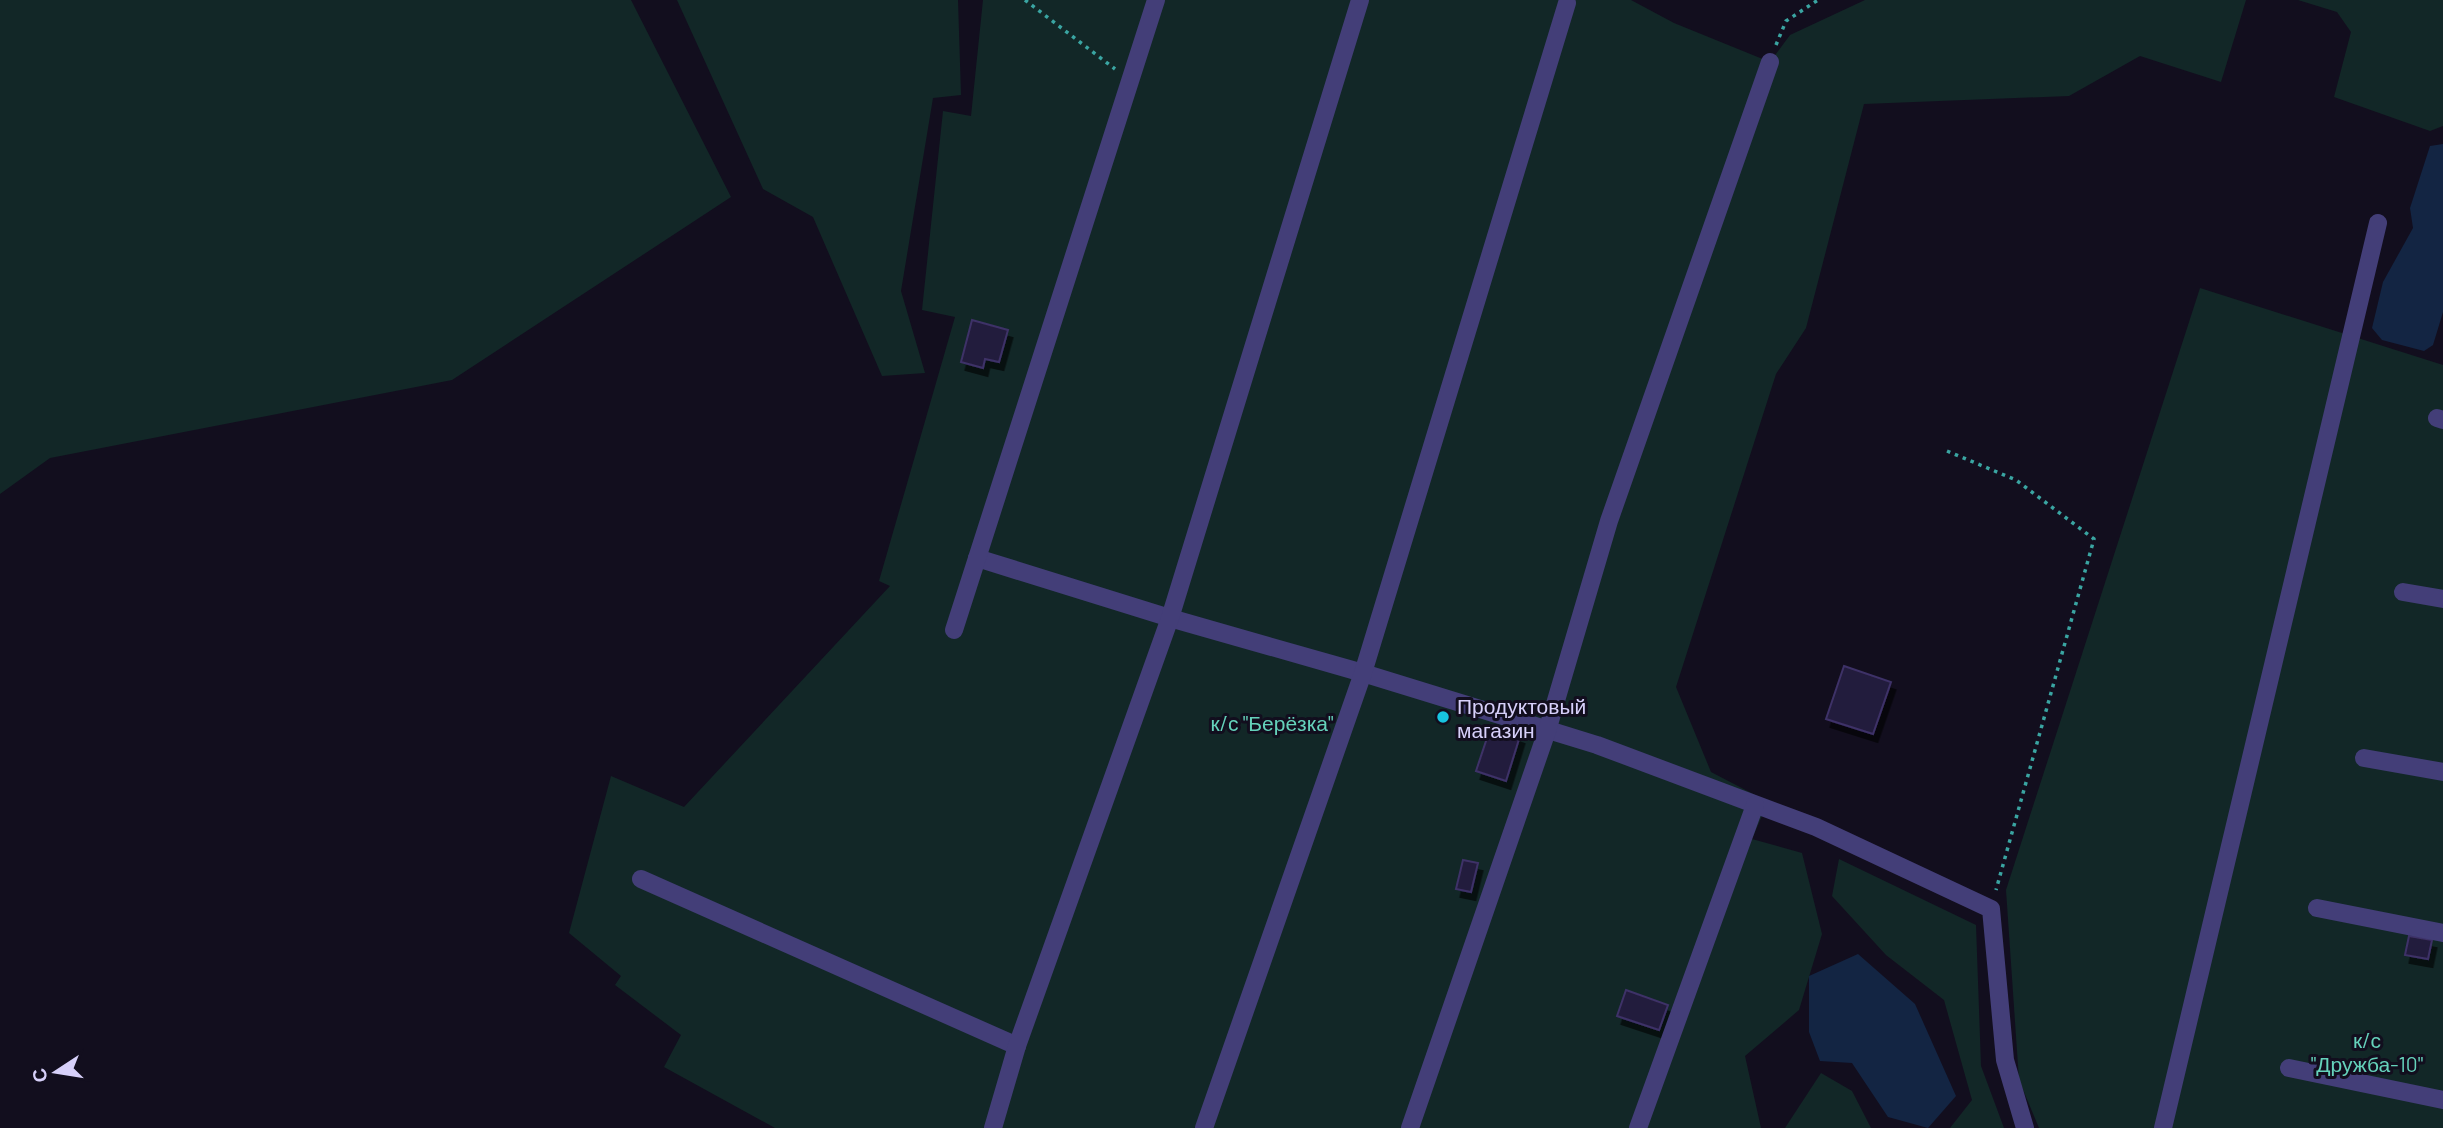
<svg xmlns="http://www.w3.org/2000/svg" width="2443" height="1128" viewBox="0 0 2443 1128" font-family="Barlow,sans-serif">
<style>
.green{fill:#122727}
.water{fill:#132543}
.building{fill:#241c3d;stroke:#3e3167;stroke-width:2;filter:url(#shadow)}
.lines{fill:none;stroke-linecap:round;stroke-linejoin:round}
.path{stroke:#3aa5a2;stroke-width:3.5;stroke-dasharray:3.5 5;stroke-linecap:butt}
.minor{stroke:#433e78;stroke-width:18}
.poi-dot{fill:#17c4e0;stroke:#120e1e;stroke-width:2.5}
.labels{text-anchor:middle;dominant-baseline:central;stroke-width:6;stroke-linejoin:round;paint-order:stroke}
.poi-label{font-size:21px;fill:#d7d0fa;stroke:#120e1e;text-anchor:start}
.park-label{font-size:21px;fill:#65d2bb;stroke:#120e1e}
</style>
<defs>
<filter id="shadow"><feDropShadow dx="4.5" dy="8" stdDeviation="0" flood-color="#0009"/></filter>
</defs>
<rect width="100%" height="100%" fill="#120e1e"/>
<g class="green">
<polygon points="0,0 631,0 731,197 452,380 50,458 0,494"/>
<polygon points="677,0 958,0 961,95 933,98 901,291 925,373 882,376 813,217 763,189"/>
<polygon points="983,0 1631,0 1674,23 1770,62 1790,35 1865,0 2246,0 2221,82 2140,56 2069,96 1864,104 1806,328 1776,374 1676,687 1711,772 1759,797 1765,809 1752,839 1802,853 1822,934 1799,1010 1745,1056 1761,1128 775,1128 664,1067 681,1035 615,985 621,976 569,933 611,776 684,807 890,586 879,581 955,317 922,310 943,111 971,116"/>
<polygon points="2298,0 2443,0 2443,126 2430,131 2334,97 2351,32 2337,12"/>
<polygon points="2200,288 2443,365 2443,1128 2039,1128 2019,1080 2006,890"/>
<polygon points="1839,859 1976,925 1981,1066 2004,1128 1950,1128 1972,1100 1944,1000 1886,955 1832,896"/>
<polygon points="1821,1073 1852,1091 1871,1128 1785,1128"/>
</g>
<g class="water">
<polygon points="2443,144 2443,312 2433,345 2424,351 2382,340 2372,328 2383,282 2413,228 2410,208 2430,146"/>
<polygon points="1858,954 1915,1004 1956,1096 1928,1128 1888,1117 1852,1063 1820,1061 1809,1032 1809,976"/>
</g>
<g class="building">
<polygon points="972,320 1008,330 999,362 985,359 983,368 961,362"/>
<polygon points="1844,666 1891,682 1873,734 1826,719"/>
<polygon points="1491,726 1520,736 1506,781 1476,771"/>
<polygon points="1463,860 1478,863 1471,892 1456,889"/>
<polygon points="2409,936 2432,940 2428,959 2405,955"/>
<polygon points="1626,990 1668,1005 1659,1030 1617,1016"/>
</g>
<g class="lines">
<g class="path">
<polyline points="1025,0 1115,69"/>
<polyline points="1776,45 1786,21 1818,0"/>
<polyline points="1947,451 2016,480 2094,539 1996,890"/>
</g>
<g class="minor">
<polyline points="2437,418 2443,420"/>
<polyline points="977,558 1170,618 1363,673 1597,745 1816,827 1991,909 2005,1060 2025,1128"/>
<polyline points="2403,592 2443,599"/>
<polyline points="954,630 1156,0"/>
<polyline points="2364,758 2443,772"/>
<polyline points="641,879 1017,1046"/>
<polyline points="2317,908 2443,933"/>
<polyline points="2289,1068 2443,1100"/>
<polyline points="993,1128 1017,1046 1170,618 1360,0"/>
<polyline points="1204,1128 1363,673 1567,3"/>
<polyline points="1410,1128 1547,731 1609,521 1770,62"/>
<polyline points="1638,1128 1755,805"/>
<polyline points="2163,1128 2378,223"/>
</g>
</g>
<circle class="poi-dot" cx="1443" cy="717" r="7"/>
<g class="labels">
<g class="poi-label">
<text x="1457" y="705">Продуктовый<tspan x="1457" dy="24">магазин</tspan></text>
</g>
<g class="park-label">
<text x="1272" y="722">к/с "Берёзка"</text>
<text x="2367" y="1039">к/с<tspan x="2367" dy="24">"Дружба-10"</tspan></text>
</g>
</g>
<g transform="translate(56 1072) rotate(258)" stroke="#120e1e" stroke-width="5" paint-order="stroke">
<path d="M0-5L12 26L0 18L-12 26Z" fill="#d7d0fa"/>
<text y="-10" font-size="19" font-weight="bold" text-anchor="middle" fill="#d7d0fa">С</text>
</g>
</svg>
